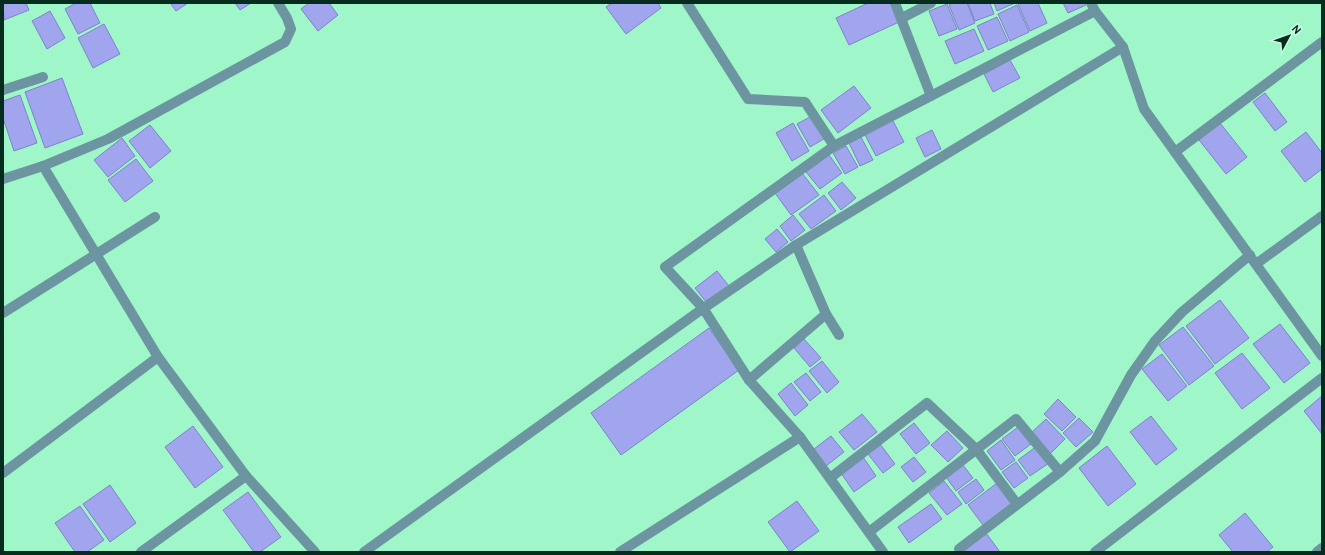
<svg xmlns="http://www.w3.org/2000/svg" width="1325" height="555" viewBox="0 0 1325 555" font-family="Overpass,sans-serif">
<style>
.building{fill:#a1a5ee;stroke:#7f82c9}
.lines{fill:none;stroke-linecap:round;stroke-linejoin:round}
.street{stroke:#6c94a1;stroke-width:10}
</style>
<rect width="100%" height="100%" fill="#9ef6c9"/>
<g class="building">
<polygon points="3,3 26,3 29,10 4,20"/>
<polygon points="76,3 90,3 100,23 78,34 65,9"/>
<polygon points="170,3 188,3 176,11"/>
<polygon points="235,3 251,3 240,10"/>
<polygon points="309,3 329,3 338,15 318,31 301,9"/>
<polygon points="612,3 658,3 661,8 626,34 606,7"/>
<polygon points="868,3 891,3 899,22 849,45 836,18"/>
<polygon points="953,3 967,3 975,23 959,30 949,5"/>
<polygon points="968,3 990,3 994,14 975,21"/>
<polygon points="994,3 1015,3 997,11"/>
<polygon points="1021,3 1038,3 1047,23 1030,31 1018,4"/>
<polygon points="1063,3 1085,3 1086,5 1068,13"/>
<polygon points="947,4 957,29 939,36 929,11"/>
<polygon points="1017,5 1029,32 1010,41 998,14"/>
<polygon points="50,11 65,38 47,49 32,21"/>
<polygon points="997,17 1008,41 988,50 977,26"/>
<polygon points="104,24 120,54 93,68 78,38"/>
<polygon points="974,29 984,51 955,64 945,41"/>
<polygon points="1010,60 1020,78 993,92 984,74"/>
<polygon points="62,78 83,134 45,148 25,92"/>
<polygon points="854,86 871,108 838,133 821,110"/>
<polygon points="1265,93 1287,122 1275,131 1253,102"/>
<polygon points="20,95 37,143 14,151 3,118 3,101"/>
<polygon points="817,113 829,136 810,147 797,124"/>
<polygon points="892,119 904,142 876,156 864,133"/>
<polygon points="793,123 809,151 792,161 776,133"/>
<polygon points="1220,123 1247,157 1226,174 1199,140"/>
<polygon points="150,125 171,151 150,168 129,141"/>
<polygon points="932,130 941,149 925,157 916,138"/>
<polygon points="1306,132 1322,153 1322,169 1305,182 1281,151"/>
<polygon points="861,137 873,160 860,166 849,143"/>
<polygon points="122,138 135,156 108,177 94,160"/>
<polygon points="846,146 858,167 845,174 833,153"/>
<polygon points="829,155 842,173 820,189 806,172"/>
<polygon points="136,159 153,181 125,202 108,180"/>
<polygon points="802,173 819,195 791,215 775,193"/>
<polygon points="842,182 856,198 841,210 828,193"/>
<polygon points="824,195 836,211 811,229 799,214"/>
<polygon points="793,215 805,230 791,241 780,226"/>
<polygon points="777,229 788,242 776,252 765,239"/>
<polygon points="717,271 729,286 707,303 695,288"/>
<polygon points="1220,300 1249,338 1215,364 1186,326"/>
<polygon points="1280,324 1310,363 1284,383 1253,344"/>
<polygon points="1183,327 1214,366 1189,385 1159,345"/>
<polygon points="709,328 739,370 621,455 591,413"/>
<polygon points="804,339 821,358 810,367 794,348"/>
<polygon points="1242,353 1270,388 1242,409 1215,373"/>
<polygon points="1162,354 1187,386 1168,401 1142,369"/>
<polygon points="822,361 839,382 827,393 809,371"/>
<polygon points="806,373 821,392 810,401 794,382"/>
<polygon points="791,383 808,405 795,416 778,394"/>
<polygon points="1322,396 1322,434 1304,411"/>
<polygon points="1058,399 1076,417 1062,431 1044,414"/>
<polygon points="862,414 877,432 854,450 839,432"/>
<polygon points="1151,416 1177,449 1156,465 1130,432"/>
<polygon points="1079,418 1093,432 1076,447 1063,433"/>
<polygon points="1046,419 1065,439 1050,454 1031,433"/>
<polygon points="914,423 930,443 916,454 900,434"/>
<polygon points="193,426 223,467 195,488 165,447"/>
<polygon points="1018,427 1031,444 1015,456 1002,439"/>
<polygon points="947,431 963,448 948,462 931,445"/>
<polygon points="831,436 844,452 826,466 814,449"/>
<polygon points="1001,440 1015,460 1001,470 987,451"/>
<polygon points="880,444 895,464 883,473 868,454"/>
<polygon points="1037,446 1049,463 1030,476 1018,460"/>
<polygon points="1107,446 1136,484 1108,506 1079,468"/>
<polygon points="863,457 876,476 854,492 841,473"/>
<polygon points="914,457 926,472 913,482 901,467"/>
<polygon points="1016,462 1028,478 1014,488 1002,472"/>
<polygon points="963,465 973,478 956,491 946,477"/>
<polygon points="976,479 984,490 966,504 958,492"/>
<polygon points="944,481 962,504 947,515 929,493"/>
<polygon points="997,483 1012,504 983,525 968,505"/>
<polygon points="110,485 136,523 110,542 83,504"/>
<polygon points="248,492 281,537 260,552 254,552 223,510"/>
<polygon points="797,501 819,531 790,552 768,522"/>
<polygon points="931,504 942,519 909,543 898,527"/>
<polygon points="80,506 104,540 87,552 75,552 55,523"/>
<polygon points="1245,513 1273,547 1267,552 1233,552 1219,535"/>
<polygon points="986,533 1000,552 959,552"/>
</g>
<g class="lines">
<g class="street">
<polyline points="687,3 748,99 805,102 834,146"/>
<polyline points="895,3 931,96"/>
<polyline points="1091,3 1095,11 1123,47 1144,109 1322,356"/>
<polyline points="902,18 931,3"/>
<polyline points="3,90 43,77"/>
<polyline points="1175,152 1322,42"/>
<polyline points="43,166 158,357 246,476 315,552"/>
<polyline points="3,179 43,166 108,139 285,42 291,29 287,18 278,3"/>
<polyline points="796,245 826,314 839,335"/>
<polyline points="1256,264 1322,216"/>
<polyline points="3,313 155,217"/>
<polyline points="749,380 826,314"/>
<polyline points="3,473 158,357"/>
<polyline points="830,478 927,403 976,449 1017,504"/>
<polyline points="869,532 1016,419 1060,472"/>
<polyline points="959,549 1060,472 1095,441 1131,375 1155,341 1182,312 1250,255"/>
<polyline points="141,552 246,476"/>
<polyline points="364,552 698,312 796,245 1123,47"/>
<polyline points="620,552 800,437"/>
<polyline points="883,552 800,437 749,380 703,308 665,267 834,146 1095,11"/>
<polyline points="1095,552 1322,378"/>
<polyline points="1317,552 1322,548"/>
</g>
</g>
<rect width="1325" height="555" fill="none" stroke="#052c1c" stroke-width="8"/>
<g transform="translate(1289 36) rotate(49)" stroke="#c8fbe0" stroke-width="3" paint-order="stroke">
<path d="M0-3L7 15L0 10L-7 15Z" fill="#052c1c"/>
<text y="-6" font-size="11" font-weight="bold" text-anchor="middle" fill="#052c1c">N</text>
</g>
</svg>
